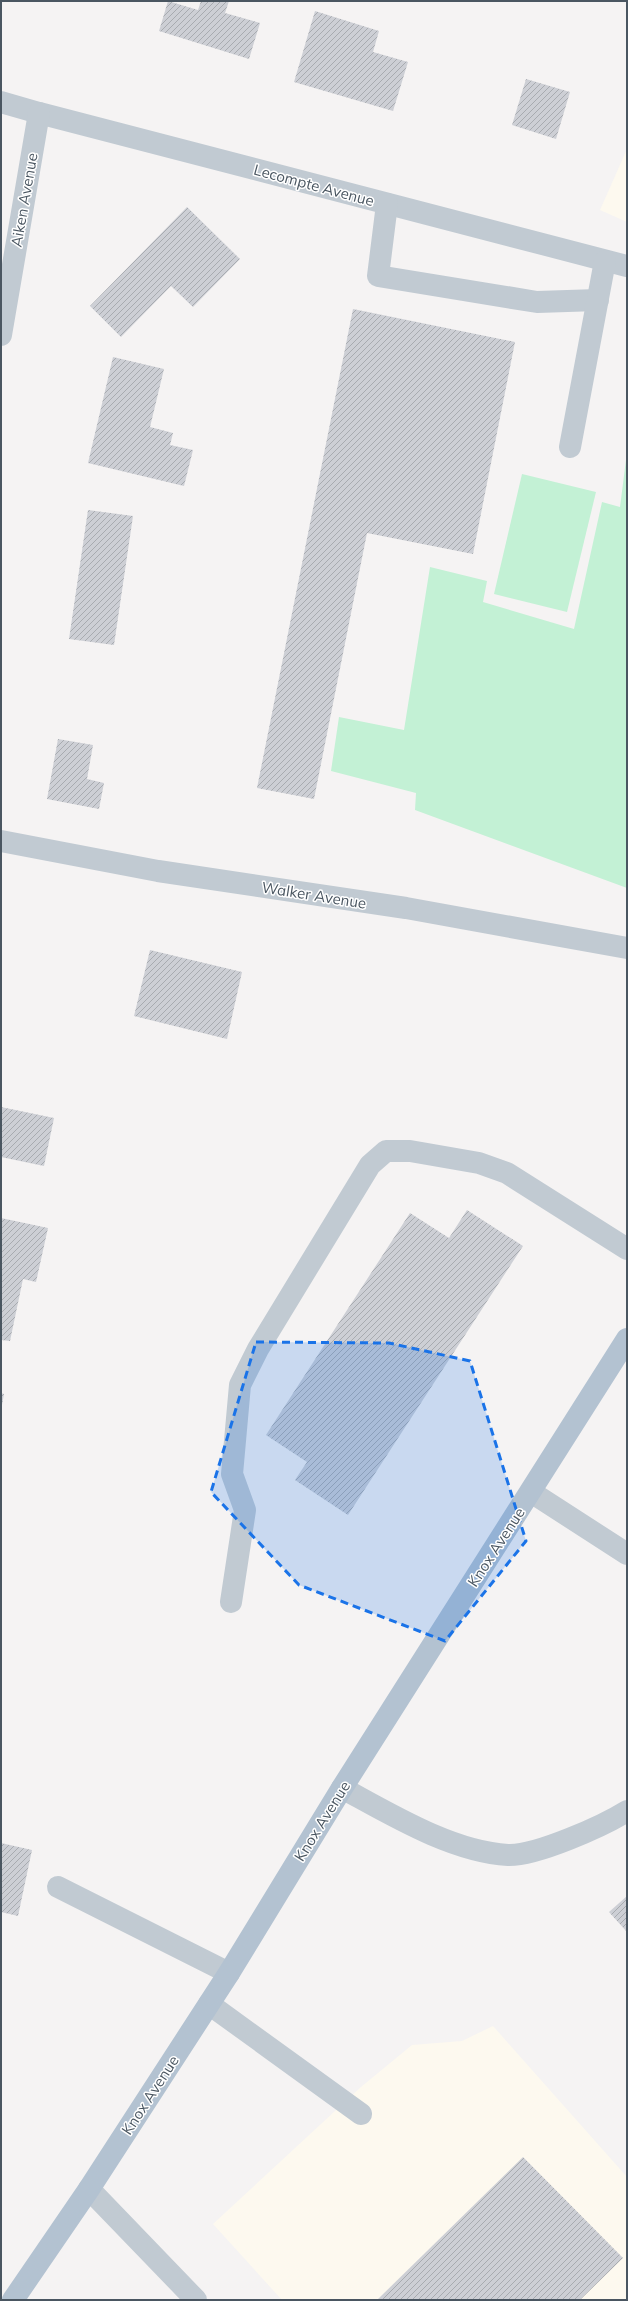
<svg xmlns="http://www.w3.org/2000/svg" width="628" height="2301" viewBox="0 0 628 2301" font-family="Mulish,sans-serif">
<style>
.commercial{fill:#fdf9ef}
.pitch{fill:#c3f1d5}
.building{fill:url(#building-hatch)}
.lines{fill:none;stroke-linecap:round;stroke-linejoin:round}
.minor{stroke:#c1cad2;stroke-width:22}
.major{stroke:#b3c2d1;stroke-width:22}
.marked{fill:#1a73e8;fill-opacity:0.2;stroke:#1a73e8;stroke-width:3;stroke-dasharray:8 5;stroke-linejoin:round}
.labels{text-anchor:middle;dominant-baseline:central;stroke-width:3;stroke-linejoin:round;paint-order:stroke}
.street-label{font-size:15px;fill:#4a5661;stroke:#fff}
</style>
<defs>
<pattern id="building-hatch" width="6" height="6" patternUnits="userSpaceOnUse"><rect width="6" height="6" fill="#cdcfd5"/><path d="M-1 1l2-2M0 6l6-6M5 7l2-2" fill="none" stroke="#a8abb0"/></pattern>
</defs>
<rect width="100%" height="100%" fill="#f5f3f3"/>
<g class="commercial">
<polygon points="627,149 627,222 600,210"/>
<polygon points="493,2026 627,2177 627,2300 282,2300 213,2224 361,2087 412,2045 462,2041"/>
</g>
<g class="pitch">
<polygon points="627,452 627,888 415,810 416,793 331,771 339,717 404,730 430,567 487,581 483,602 574,629 602,502 620,507"/>
<polygon points="522,474 596,492 567,612 494,594"/>
</g>
<g class="building">
<polygon points="168,1 198,10 201,1 229,1 225,13 260,23 249,59 159,31"/>
<polygon points="315,11 379,31 373,52 408,62 393,111 294,82"/>
<polygon points="526,79 570,92 556,139 512,125"/>
<polygon points="187,207 240,259 193,307 171,286 121,337 90,306"/>
<polygon points="353,309 515,342 473,554 367,533 314,799 257,788"/>
<polygon points="113,357 164,369 150,427 173,433 170,445 193,450 184,486 88,463"/>
<polygon points="88,510 133,516 114,645 69,639"/>
<polygon points="58,739 93,745 87,779 104,783 99,809 47,799"/>
<polygon points="150,950 242,972 227,1039 134,1016"/>
<polygon points="1,1107 54,1118 44,1166 1,1157"/>
<polygon points="467,1210 523,1246 348,1515 295,1480 307,1462 266,1435 410,1213 449,1238"/>
<polygon points="1,1218 48,1228 36,1282 23,1279 10,1341 1,1340"/>
<polygon points="1,1393 4,1394 2,1405 1,1405"/>
<polygon points="1,1843 32,1850 18,1916 1,1912"/>
<polygon points="627,1896 627,1932 609,1912"/>
<polygon points="523,2157 623,2258 580,2300 377,2300"/>
</g>
<g class="lines">
<g class="minor">
<polyline points="1,102 39,113 627,266"/>
<polyline points="387,204 378,276 537,302 598,300"/>
<polyline points="1,335 39,113"/>
<polyline points="570,447 605,261"/>
<polyline points="1,841 158,871 406,908 627,948"/>
<polyline points="531,1492 627,1554"/>
<polyline points="231,1602 245,1510 232,1474 240,1385 258,1349 370,1165 386,1151 410,1151 479,1163 507,1173 627,1249"/>
<path d="M342 1788C390 1814 452 1852 508 1855 536 1856 603 1826 627 1811"/>
<polyline points="58,1887 229,1973"/>
<polyline points="209,2004 361,2114"/>
<polyline points="89,2189 196,2300"/>
</g>
<polyline class="major" points="13,2300 89,2189 229,1973 342,1788 627,1339"/>
</g>
<path class="marked" d="M256 1342 389 1343 470 1361 526 1541 445 1641 299 1585 211 1492Z"/>
<g class="labels">
<g class="street-label">
<text transform="translate(314 185) rotate(15)">Lecompte Avenue</text>
<text transform="translate(24 200) rotate(-80)">Aiken Avenue</text>
<text transform="translate(314 895) rotate(9)">Walker Avenue</text>
<text transform="translate(496 1547) rotate(-57)">Knox Avenue</text>
<text transform="translate(322 1821) rotate(-58)">Knox Avenue</text>
<text transform="translate(150 2095) rotate(-57)">Knox Avenue</text>
</g>
</g>
<rect width="628" height="2301" fill="none" stroke="#4a5661" stroke-width="4"/>
</svg>
